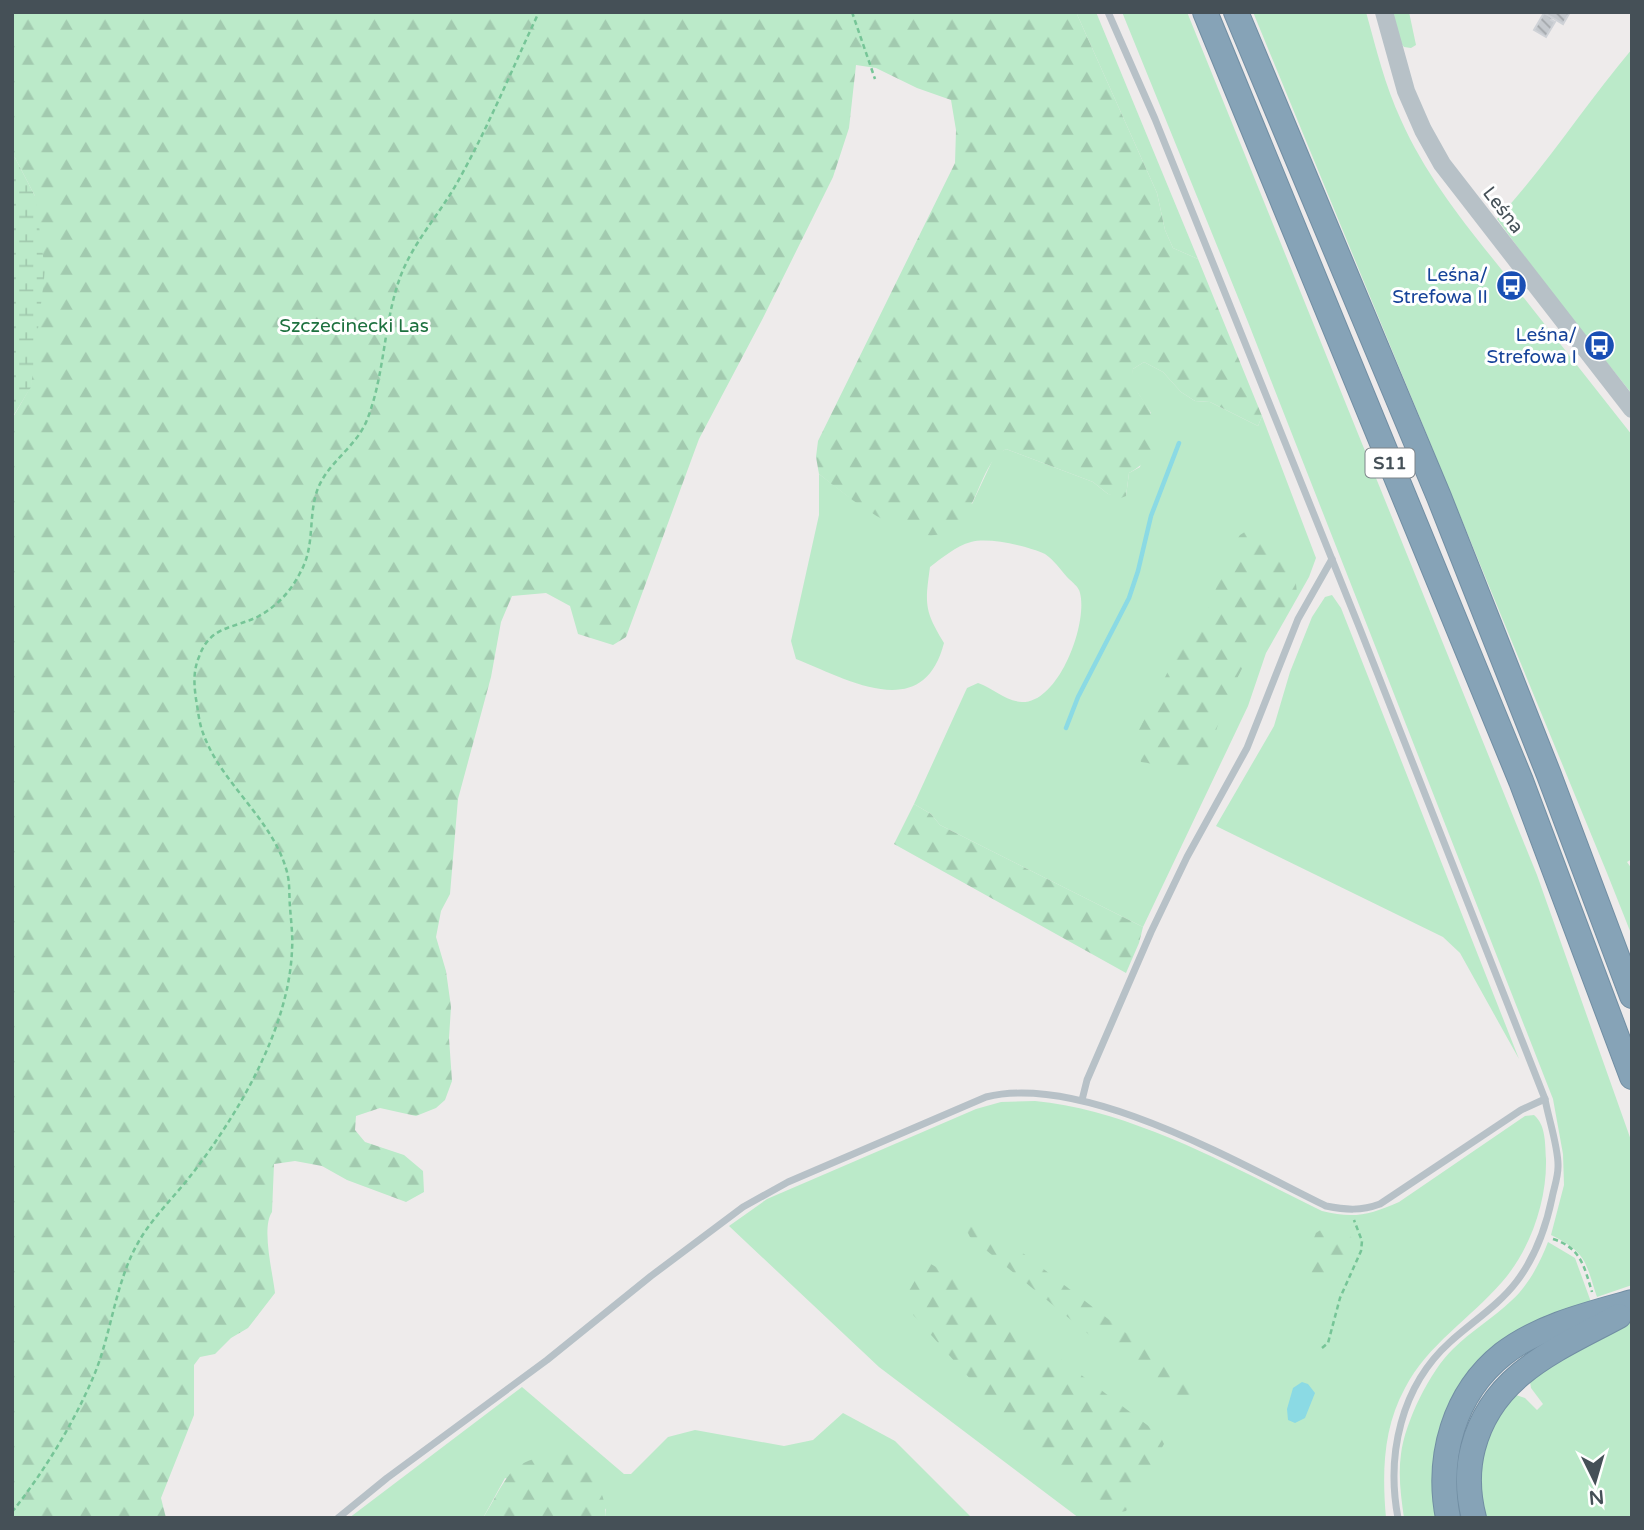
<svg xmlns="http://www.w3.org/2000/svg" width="1644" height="1530" viewBox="0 0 1644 1530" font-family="'Varela Round',sans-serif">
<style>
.green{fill:#bbeac9}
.forest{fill:url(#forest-firs)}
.wetland{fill:url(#wetland-marsh)}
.water{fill:#8bdae4}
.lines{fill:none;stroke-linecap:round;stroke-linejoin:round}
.stream{stroke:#8bdae4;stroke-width:4.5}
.building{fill:url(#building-back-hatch);stroke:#cfd2d7;stroke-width:2}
.motorway-casing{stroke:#718ea3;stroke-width:26}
.path{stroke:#76c597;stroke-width:2.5;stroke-dasharray:5 3.5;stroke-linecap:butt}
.service{stroke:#b7c1c7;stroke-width:7}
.tertiary{stroke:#b7c1c7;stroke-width:18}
.motorway{stroke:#86a3b7;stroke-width:24}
.labels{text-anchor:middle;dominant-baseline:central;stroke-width:6;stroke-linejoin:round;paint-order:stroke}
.shield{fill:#fff;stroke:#7d8489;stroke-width:2}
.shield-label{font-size:18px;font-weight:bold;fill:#455057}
.street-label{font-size:19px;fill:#455057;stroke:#fff}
.transit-label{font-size:19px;fill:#164399;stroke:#fff;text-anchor:end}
.park-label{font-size:19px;fill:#1d713f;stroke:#fff}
</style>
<defs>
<pattern id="forest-firs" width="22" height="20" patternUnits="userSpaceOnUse" patternTransform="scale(1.75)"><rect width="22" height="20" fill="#bbeac9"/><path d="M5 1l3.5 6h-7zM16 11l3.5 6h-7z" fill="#a2caaf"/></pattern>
<pattern id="wetland-marsh" width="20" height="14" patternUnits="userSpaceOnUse" patternTransform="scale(1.75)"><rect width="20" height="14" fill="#bbeac9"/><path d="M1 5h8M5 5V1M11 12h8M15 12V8" fill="none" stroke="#a2caaf"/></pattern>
<pattern id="building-back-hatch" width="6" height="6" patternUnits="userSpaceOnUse" patternTransform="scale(1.75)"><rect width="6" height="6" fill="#c5c9ce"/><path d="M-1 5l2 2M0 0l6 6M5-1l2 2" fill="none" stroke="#a2a6aa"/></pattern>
</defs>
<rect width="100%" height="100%" fill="#eeebeb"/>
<g class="green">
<polygon points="1076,12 1096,12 1198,259 1173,248 1165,230 1157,193"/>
<path d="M1122 12H1187L1537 875 1632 1143V1285L1597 1297C1585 1261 1587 1253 1551 1235L1564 1185 1563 1154 1553 1099 1248 322Z"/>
<path d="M1253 12H1366C1376 48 1385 86 1401 120 1429 183 1475 236 1517 289L1515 291 1524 298 1632 435V859L1627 862 1632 869V936L1607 873Z"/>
<polygon points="1392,12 1409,12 1416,45 1411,48 1404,47 1400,42"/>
<path d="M1632 49V394L1547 287 1497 219C1546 166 1585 105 1632 49Z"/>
<path d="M1144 362 1163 372 1181 392 1195 401 1210 402 1258 426 1262 416 1316 558 1309 577 1266 653 1248 706 1143 927 940 825 931 814 914 804 967 688 978 683C993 688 1005 701 1022 702 1059 703 1088 623 1080 593 1079 587 1072 582 1067 577 1061 570 1053 559 1045 554 1028 546 989 537 971 542 956 546 942 558 930 567 925 604 924 610 944 643 923 724 849 680 796 659L791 641 819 515V474L849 497 972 504 995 455 1006 449 1093 482 1108 494 1126 496 1129 473 1140 467 1151 413 1132 384 1133 369Z"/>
<polygon points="1332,595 1341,608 1519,1059 1460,953 1443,937 1216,826 1274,726 1290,672 1312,617 1325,597"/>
<path d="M1035 1101C1132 1110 1235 1168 1322 1211 1353 1219 1370 1215 1399 1202L1525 1116 1534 1115C1546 1125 1545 1144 1546 1159 1547 1202 1530 1250 1502 1282 1470 1319 1428 1344 1405 1388 1383 1428 1382 1473 1386 1518H1079L879 1367 729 1226 767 1199 976 1109 1001 1102Z"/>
<path d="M1548 1242 1575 1258 1591 1302 1482 1363 1438 1518H1404C1401 1497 1398 1475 1401 1454 1405 1422 1430 1371 1453 1349 1471 1331 1493 1318 1511 1301 1528 1286 1540 1263 1548 1242Z"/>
<polygon points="1632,1321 1632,1518 1484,1518 1478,1472 1494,1419 1516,1395 1525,1398 1537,1410 1543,1404 1531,1388 1530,1382 1551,1364"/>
<polygon points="522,1387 624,1474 631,1474 668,1437 695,1430 784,1446 813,1440 843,1413 895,1441 972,1518 606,1518 606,1509 505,1478 483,1518 349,1518"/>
</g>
<g class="forest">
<path d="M12 12H1076L1157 193 1165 230 1173 248 1198 259 1262 416 1258 426 1210 402 1195 401 1181 392 1163 372 1144 362 1133 369C1132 393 1143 395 1151 414 1162 438 1152 461 1129 473L1126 496 1121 498 1108 494 1093 482 1006 449C987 460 982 484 972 503 968 510 963 520 957 525 922 560 847 496 819 474L816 457 818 441 955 163 956 130 951 100 917 88 876 68 856 65 849 128 833 177 763 318 699 439 626 637 613 645 578 634 570 606 546 593 512 596 501 622 491 677 458 799 450 894 441 911 436 937 446 971 451 1007 449 1038 452 1081 445 1100 436 1108 416 1116 380 1108 356 1116 355 1130 365 1142 404 1155 423 1171 424 1192 406 1202 347 1180 322 1166 295 1161 274 1164 272 1212C261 1228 273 1274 275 1293L248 1328 231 1338 215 1354 200 1357 194 1365V1415L161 1498 166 1518H12V419L31 386 35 196 12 152Z"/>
<path d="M1251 528 1259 529C1271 548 1270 561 1294 566L1297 593 1249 655 1226 700 1203 771C1184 776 1161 764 1141 762L1133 742 1182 643 1208 609 1231 548 1240 535Z"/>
<polygon points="914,804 931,814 940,825 1143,927 1139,943 1126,973 894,844"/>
<polygon points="971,1215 984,1223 1191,1383 1194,1393 1186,1406 1175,1405 970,1237 961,1219"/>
<path d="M1325 1227 1342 1229 1354 1240C1355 1258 1339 1276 1325 1287L1310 1276 1304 1262 1316 1233Z"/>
<polygon points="929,1263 947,1273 1159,1434 1164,1444 1126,1511 1110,1514 1092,1506 1055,1474 907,1308 905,1298 921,1270"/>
<path d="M568 1454C590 1470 606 1489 606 1518H483C511 1472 508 1458 568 1454Z"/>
</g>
<polygon class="wetland" points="12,152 35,196 45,271 31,387 12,418"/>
<polygon class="water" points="1302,1382 1308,1384 1315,1393 1305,1418 1295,1423 1288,1420 1287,1409 1293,1388"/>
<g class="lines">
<polyline class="stream" points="1066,728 1078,697 1129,598 1138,571 1151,516 1179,443"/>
</g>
<g class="building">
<polygon points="1543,12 1570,12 1563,24"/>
<polygon points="1544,13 1552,18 1551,20 1555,22 1546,37 1534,30"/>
</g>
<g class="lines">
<defs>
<g id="motorway">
<polyline points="1205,12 1521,781 1632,1077"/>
<polyline points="1236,12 1439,497 1549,775 1632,996"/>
<path d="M1448 1518C1436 1457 1454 1393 1503 1354 1539 1326 1589 1314 1632 1302"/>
<path d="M1474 1518C1468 1495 1467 1471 1473 1448 1492 1374 1558 1349 1619 1316"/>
</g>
</defs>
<use href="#motorway" class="motorway-casing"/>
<g class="path">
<polyline points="852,12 875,79"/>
<path d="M1553 1239C1581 1248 1584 1266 1592 1292"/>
<polyline points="1322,1348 1328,1343 1340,1298 1361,1251 1362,1241 1354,1220"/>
<path d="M12 1512C43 1473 72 1426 92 1380 112 1335 114 1284 139 1241 153 1217 175 1196 192 1174 239 1113 289 1028 292 950 293 936 291 921 290 907 289 896 290 883 287 872 273 819 221 784 203 733 199 723 198 710 196 699 194 685 193 671 199 657 210 625 234 629 259 616 277 606 291 591 300 573 314 549 309 523 315 498 322 465 355 450 367 420 386 372 383 318 403 270 417 238 440 213 457 183 488 128 512 69 539 12"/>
</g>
<g class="service">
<path d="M1108 12 1155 119 1360 629 1545 1099C1548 1117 1559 1149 1558 1167 1558 1177 1554 1188 1552 1198 1546 1227 1535 1257 1517 1281 1499 1305 1472 1322 1450 1342 1401 1386 1386 1455 1398 1518"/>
<polyline points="1082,1100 1087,1080 1151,932 1187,857 1247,748 1298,619 1332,559"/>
<path d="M338 1518 387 1478 547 1360 651 1276 743 1207 788 1182 986 1097C1084 1073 1238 1163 1326 1206 1346 1210 1361 1211 1380 1204L1521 1110 1545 1099"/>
</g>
<polyline class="tertiary" points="1384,12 1406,91 1423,130 1442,164 1632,409"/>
<use href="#motorway" class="motorway"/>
</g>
<defs>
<symbol id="bus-disc" viewBox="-11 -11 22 22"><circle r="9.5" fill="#1a4fb4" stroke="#fff"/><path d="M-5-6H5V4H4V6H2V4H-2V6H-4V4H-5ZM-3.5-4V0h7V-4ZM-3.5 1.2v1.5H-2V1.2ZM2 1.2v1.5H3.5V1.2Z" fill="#fff"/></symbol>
</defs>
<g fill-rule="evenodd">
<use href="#bus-disc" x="1494" y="268" width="35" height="35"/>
<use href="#bus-disc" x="1582" y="328" width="35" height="35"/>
</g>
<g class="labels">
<rect class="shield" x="1365.5" y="448.5" width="49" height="29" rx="5"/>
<g class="shield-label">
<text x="1390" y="463">S11</text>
</g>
<g class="street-label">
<text transform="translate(1503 210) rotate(52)">Leśna</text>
</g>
<g class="transit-label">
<text x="1488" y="275">Leśna/<tspan x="1488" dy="22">Strefowa II</tspan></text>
<text x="1577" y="335">Leśna/<tspan x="1577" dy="22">Strefowa I</tspan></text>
</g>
<g class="park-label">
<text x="354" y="326">Szczecinecki Las</text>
</g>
</g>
<rect width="1644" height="1530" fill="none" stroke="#455057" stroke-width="28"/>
<g transform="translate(1595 1481) rotate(175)" stroke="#ffffff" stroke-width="5" paint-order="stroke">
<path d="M0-5L12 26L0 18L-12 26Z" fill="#455057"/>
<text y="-10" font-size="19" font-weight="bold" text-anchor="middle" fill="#455057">N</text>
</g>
</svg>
